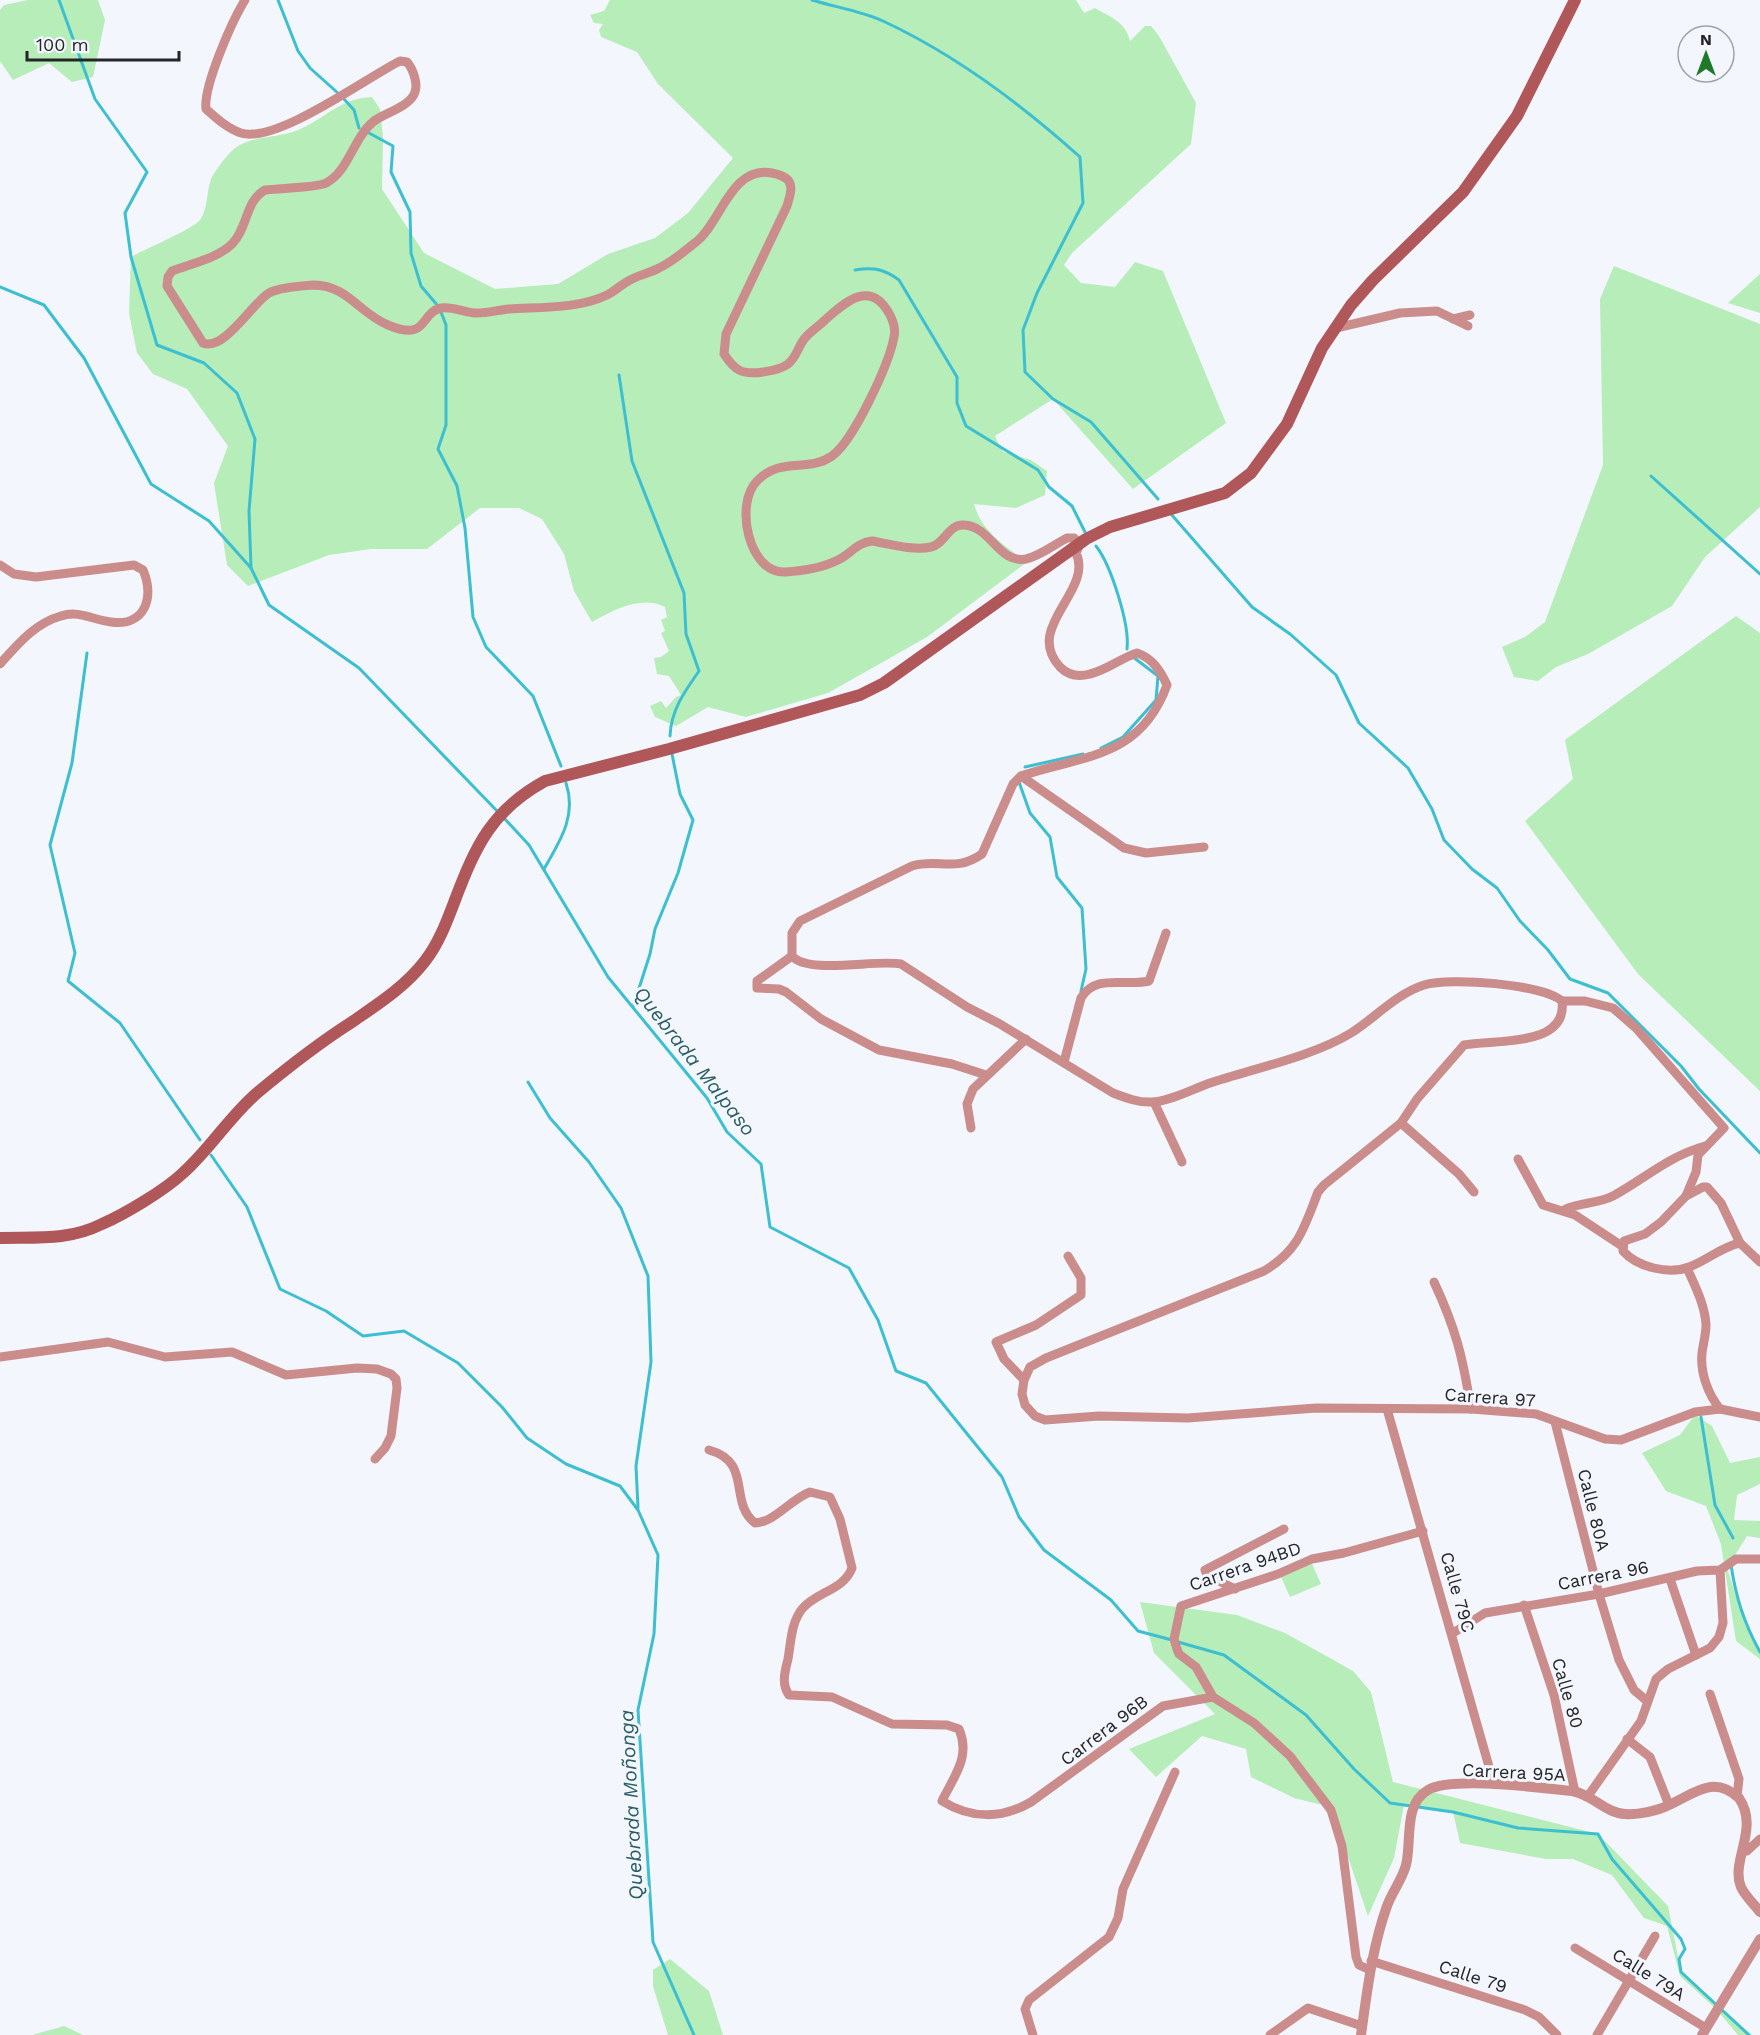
<svg xmlns="http://www.w3.org/2000/svg" width="1760" height="2035" viewBox="0 0 1760 2035" font-family="'Work Sans',sans-serif">
<style>
.green{fill:#b6edb9}
.lines{fill:none;stroke-linecap:round;stroke-linejoin:round}
.stream{stroke:#3cbfd0;stroke-width:3}
.minor{stroke:#cb8c8c;stroke-width:9}
.tertiary{stroke:#cb8c8c;stroke-width:10}
.secondary{stroke:#b0575a;stroke-width:12}
.labels{text-anchor:middle;dominant-baseline:central;stroke-width:6;stroke-linejoin:round;paint-order:stroke}
.street-label{font-size:18px;fill:#242527;stroke:#f3f6fd}
.water-label{font-size:20px;font-style:italic;fill:#285d65;stroke:#f3f6fd}
</style>
<rect width="100%" height="100%" fill="#f3f6fd"/>
<g class="green">
<polygon points="28,0 98,0 105,20 93,77 72,82 49,63 13,80 0,61 0,10 4,5"/>
<path d="M610 0H1076L1084 13 1095 8C1110 17 1126 22 1130 41L1145 26H1151L1159 36 1196 103 1191 144 1072 253 1064 265 1081 283 1115 287 1135 262 1163 271 1226 423 1133 489 1053 399 995 436 1003 452 1031 460 1047 471 1045 495 1016 508 974 504C982 532 1004 545 1027 562L927 637 828 693 746 717 708 707 676 726 655 717 650 706 661 701 666 708 676 697 681 695 669 676 657 674 654 658 661 657 669 651 661 633 665 631 661 620 667 617 665 607C641 595 614 610 592 622L574 591 564 554 542 519 519 508H480L427 549H371L329 555 248 586 227 565 214 483 228 446 187 389 153 374 137 353 129 313 131 257C145 249 193 229 200 220 210 206 205 185 215 172 222 162 232 147 244 143 261 136 281 137 298 130 325 119 340 98 372 97L380 109 383 138 382 189 424 253 495 289 558 284 608 254 655 238 688 213 733 158 658 84 637 52 601 37 599 30 603 24 594 23 590 15 604 11Z"/>
<polygon points="1614,266 1760,324 1760,507 1705,557 1672,606 1588,654 1556,667 1538,681 1514,677 1502,647 1525,637 1545,622 1603,465 1600,299"/>
<polygon points="1760,274 1760,313 1728,303"/>
<polygon points="1736,616 1760,633 1760,1091 1638,974 1525,821 1573,779 1565,740"/>
<polygon points="1695,1415 1712,1426 1730,1463 1760,1457 1760,1484 1737,1495 1734,1520 1760,1521 1760,1538 1747,1536 1727,1568 1745,1625 1760,1650 1760,1659 1736,1641 1721,1544 1706,1506 1666,1491 1642,1453 1680,1435"/>
<polygon points="1312,1564 1321,1584 1290,1597 1281,1577"/>
<polygon points="1140,1602 1237,1615 1285,1633 1353,1671 1371,1692 1393,1782 1598,1834 1668,1906 1681,1972 1752,2035 1738,2035 1716,2009 1680,1976 1667,1926 1644,1918 1612,1875 1573,1859 1546,1859 1460,1843 1453,1812 1404,1805 1394,1858 1368,1916 1331,1807 1294,1798 1251,1777 1246,1749 1202,1736 1156,1777 1129,1749 1215,1714 1154,1653"/>
<polygon points="670,1959 709,1991 723,2035 668,2035 653,1986 653,1970"/>
<polygon points="64,2026 83,2035 32,2035"/>
</g>
<g class="lines">
<g class="stream">
<polyline points="59,0 95,99 147,172 125,213 131,257 157,345 204,363 237,393 255,439 249,511 251,568 269,605 359,668 499,813"/>
<polyline points="278,0 298,51 310,68 339,94"/>
<path d="M812 0C835 7 861 11 883 21 956 55 1020 103 1080 157L1083 203 1037 293 1023 330 1025 372 1053 399 1091 422 1158 499"/>
<polyline points="344,99 354,110 359,128"/>
<polyline points="369,133 393,146 391,172 410,212 411,253 421,286 438,306"/>
<path d="M855 270C874 267 884 269 899 280L957 377V403L966 426 1038 470 1049 487 1072 506 1085 532"/>
<polyline points="0,287 44,305 84,358 151,484 209,521 251,568"/>
<polyline points="441,312 446,325 446,425 438,449 457,486 465,528 473,617 486,647 533,696 561,766"/>
<path d="M619 375 632 461 684 593 686 634 699 671C685 691 671 710 670 736"/>
<polyline points="1651,476 1760,574"/>
<polyline points="1171,514 1252,607 1290,634 1336,675 1359,723 1408,768 1432,809 1444,840 1472,869 1497,888 1520,921 1548,950 1570,979 1608,993 1681,1066 1699,1089 1760,1153"/>
<path d="M1096 546C1111 565 1130 625 1127 649"/>
<polyline points="87,653 72,763 50,845 75,953 68,981 120,1023 200,1140"/>
<polyline points="1101,748 1123,737 1156,700 1158,676 1133,657"/>
<polyline points="1025,767 1083,754"/>
<polyline points="1019,782 1030,813 1050,837 1057,877 1082,908 1086,969 1081,991"/>
<polyline points="504,818 529,845 608,977 707,1098 727,1132 761,1164 770,1227 849,1268 878,1320 896,1371 926,1383 1002,1477 1019,1517 1044,1550 1111,1600 1138,1631 1172,1640"/>
<path d="M544 869C560 841 577 816 566 783"/>
<polyline points="633,1007 650,954 655,929 678,873 693,820 680,794 672,754"/>
<polyline points="528,1082 550,1118 589,1162 621,1208 648,1276 651,1362 636,1466 638,1508"/>
<polyline points="211,1155 247,1207 280,1289 326,1311 363,1336 404,1331 458,1363 502,1407 527,1438 566,1464 620,1486 638,1510 658,1555 654,1634 638,1710 653,1942 694,2035"/>
<polyline points="1701,1417 1715,1505 1733,1538"/>
<path d="M1731 1565C1736 1598 1744 1623 1760 1652"/>
<polyline points="1178,1642 1224,1655 1306,1715 1354,1769 1390,1803 1453,1812 1518,1828 1598,1834 1612,1859 1681,1939 1685,1949 1679,1959 1681,1972 1749,2035"/>
</g>
<g class="minor">
<path d="M245 0C232 21 203 87 206 109 216 118 228 129 241 133 276 144 366 78 400 61L407 62C413 69 418 83 415 92 411 106 385 113 374 121 353 138 349 171 326 183 316 188 279 188 265 190 245 201 248 228 232 244 218 258 190 264 172 271L168 277 167 286 203 343C224 352 254 301 269 293 280 287 301 286 314 285 347 285 360 314 388 325 429 342 419 313 441 308 453 306 465 313 477 313 488 313 498 310 509 309 540 307 578 309 607 295 615 291 622 284 630 280 639 275 650 273 659 268 672 262 685 251 696 242 721 223 731 165 772 173 777 174 784 176 788 180 794 187 789 198 787 206L726 334 724 354C728 360 733 367 739 370 749 376 779 371 788 364 797 357 798 346 805 338 811 331 819 326 825 320 846 301 871 279 890 315 893 321 896 329 894 337 889 364 854 440 832 456 808 473 781 456 757 481 734 504 749 574 785 572 802 571 822 568 838 560 851 554 856 543 872 541 889 544 914 551 931 547 945 544 948 524 964 525 991 526 998 564 1026 559 1040 556 1055 544 1067 538H1074L1080 544 1076 553C1094 591 1023 627 1060 667 1068 675 1079 677 1090 674 1107 670 1121 658 1137 653 1152 658 1160 670 1167 685 1140 759 1083 755 1021 776L1013 784 982 854C955 873 938 858 912 866L800 921 792 933V956C809 975 876 959 901 964L967 1007 1000 1024 1113 1093C1126 1098 1139 1103 1153 1102 1171 1101 1193 1089 1210 1083 1252 1069 1314 1056 1351 1033 1375 1018 1396 994 1424 985 1450 977 1542 984 1562 1001 1568 1048 1494 1039 1464 1045L1417 1099 1401 1123 1324 1185 1318 1192C1304 1228 1299 1250 1264 1271L1046 1358 1030 1367 1024 1380 1022 1394 1025 1405 1035 1416 1045 1420 1099 1416 1188 1418 1316 1408 1471 1409 1536 1414 1605 1439 1621 1440 1695 1412 1720 1409 1760 1417"/>
<polyline points="1453,319 1470,315"/>
<polyline points="1336,328 1400,313 1437,311 1468,326"/>
<path d="M0 565 14 574 36 577 134 565 143 570C155 597 145 627 111 622 93 620 79 610 61 616 35 623 17 645 0 664"/>
<polyline points="1021,776 1124,848 1146,853 1204,847"/>
<polyline points="792,956 757,981 757,988 779,989 786,992 821,1019 879,1050 952,1064 986,1075"/>
<path d="M1562 1001H1585L1613 1008 1636 1028 1724 1128 1698 1155 1696 1172 1686 1196 1661 1222 1645 1234 1624 1241 1623 1251C1637 1267 1669 1275 1689 1267 1706 1261 1721 1247 1740 1243"/>
<path d="M1064 1062 1081 998C1096 973 1124 987 1149 981L1166 933"/>
<polyline points="1154,1102 1182,1162"/>
<polyline points="1401,1123 1459,1174 1474,1192"/>
<polyline points="971,1128 967,1104 973,1089 1026,1039"/>
<polyline points="1518,1159 1543,1205 1575,1215 1622,1246"/>
<polyline points="1686,1196 1703,1187 1707,1187 1721,1203 1740,1243 1760,1262"/>
<path d="M1564 1210C1579 1202 1598 1204 1613 1196 1646 1178 1667 1157 1705 1146"/>
<path d="M1687 1268C1695 1286 1705 1305 1706 1325 1706 1335 1703 1344 1702 1353 1700 1373 1708 1394 1720 1409"/>
<path d="M1434 1282C1456 1329 1463 1358 1471 1409"/>
<polyline points="0,1357 108,1342 165,1357 232,1352 286,1375 357,1368 377,1369 391,1374 396,1379 397,1388 391,1436 385,1448 375,1459"/>
<polyline points="1024,1380 1004,1359 996,1342 1036,1325 1081,1295 1081,1278 1068,1256"/>
<polyline points="1387,1409 1494,1784"/>
<polyline points="1555,1422 1599,1594 1619,1660 1634,1690 1647,1701"/>
<path d="M709 1450C753 1462 728 1502 755 1523 775 1522 791 1499 810 1492L830 1497 840 1519 852 1568C844 1590 816 1592 802 1609 791 1623 791 1642 788 1659 785 1671 781 1684 789 1695L832 1697 892 1724 947 1725 959 1729C971 1757 954 1776 942 1801 971 1819 1002 1819 1031 1802L1163 1706 1213 1697 1254 1723 1290 1756 1331 1810 1342 1846 1356 1957 1359 1965 1370 1970"/>
<polyline points="1670,1579 1696,1655"/>
<polyline points="1235,1589 1207,1575 1205,1570 1284,1529"/>
<polyline points="1524,1605 1554,1695 1575,1792"/>
<polyline points="1453,1633 1485,1613 1599,1594 1697,1571 1720,1570 1736,1559 1760,1559"/>
<polyline points="1710,1694 1739,1779 1737,1796"/>
<polyline points="1213,1697 1196,1667 1179,1654 1177,1649 1174,1639 1181,1606 1278,1574 1312,1559 1344,1553 1423,1531"/>
<polyline points="1627,1739 1650,1757 1669,1805"/>
<polyline points="1588,1796 1641,1721 1656,1679 1668,1669 1710,1648 1719,1637 1723,1623 1720,1570"/>
<polyline points="1747,1851 1760,1839"/>
<polyline points="1575,1948 1706,2028"/>
<polyline points="1371,1961 1525,2010 1539,2017 1557,2035"/>
<polyline points="1033,2035 1025,2009 1029,2000 1109,1937 1118,1918 1123,1889 1175,1772"/>
<polyline points="1270,2035 1308,2008 1362,2026"/>
<polyline points="1597,2035 1655,1936"/>
</g>
<g class="tertiary">
<path d="M1361 2035C1367 1992 1372 1948 1387 1906 1392 1892 1402 1880 1406 1865 1412 1842 1403 1804 1428 1790 1453 1776 1541 1788 1572 1791 1592 1794 1605 1813 1625 1814 1638 1815 1657 1811 1669 1805 1694 1794 1713 1774 1739 1798 1760 1829 1730 1861 1741 1887 1745 1896 1754 1904 1760 1912"/>
<polyline points="1702,2035 1760,1939"/>
</g>
<path class="secondary" d="M0 1238C36 1237 68 1241 102 1224 125 1214 165 1190 183 1173 210 1149 229 1117 257 1093 287 1068 319 1043 352 1022 378 1004 405 987 425 961 439 943 447 921 455 900 476 845 492 810 545 781L669 749 860 695 884 683 1086 539 1110 527 1225 493 1251 473 1287 424 1322 348 1351 305 1373 280 1463 192 1517 116 1575 0"/>
</g>
<g class="labels">
<g class="street-label">
<text transform="translate(1490 1397) rotate(4)">Carrera 97</text>
<text transform="translate(1594 1510) rotate(76)">Calle 80A</text>
<text transform="translate(1245 1566) rotate(-19)">Carrera 94BD</text>
<text transform="translate(1603 1575) rotate(-11)">Carrera 96</text>
<text transform="translate(1458 1592) rotate(74)">Calle 79C</text>
<text transform="translate(1568 1693) rotate(74)">Calle 80</text>
<text transform="translate(1104 1730) rotate(-37)">Carrera 96B</text>
<text transform="translate(1514 1772) rotate(3)">Carrera 95A</text>
<text transform="translate(1649 1974) rotate(32)">Calle 79A</text>
<text transform="translate(1473 1976) rotate(18)">Calle 79</text>
</g>
<g class="water-label">
<text transform="translate(695 1061) rotate(52)">Quebrada Malpaso</text>
<text transform="translate(631 1805) rotate(-93)">Quebrada Moñonga</text>
</g>
</g>
<g transform="translate(1706 54)"><circle r="28" fill="#f3f6fd" stroke="#a0a2a7" stroke-width="1.5"/>
<path d="M0-4.5L10 22L0 15L-10 22Z" fill="#1e7a29"/>
<text y="-9" font-size="16" font-weight="bold" text-anchor="middle" fill="#242527">N</text>
</g>
<path d="M27 51v9h152v-9" fill="none" stroke="#242527" stroke-width="3"/>
<text x="36" y="51" font-size="18" fill="#242527" stroke="#f3f6fd" stroke-width="4.5" paint-order="stroke">100 m</text>
</svg>
